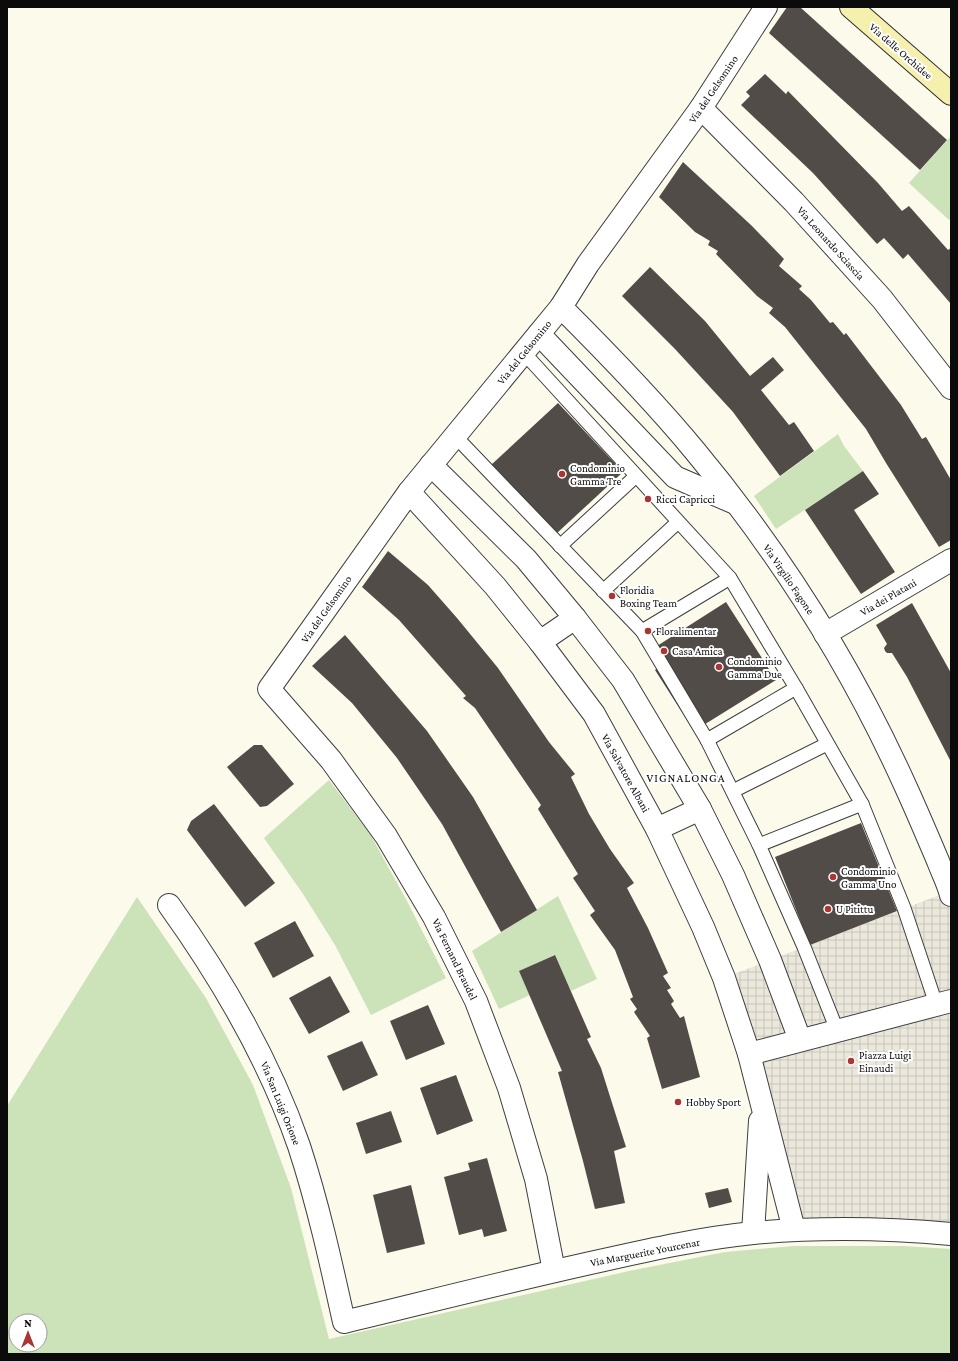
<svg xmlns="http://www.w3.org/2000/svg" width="958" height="1361" viewBox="0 0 958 1361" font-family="'Crimson Pro',serif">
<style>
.grass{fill:#cce2b9;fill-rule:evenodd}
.plaza{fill:url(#plaza-grid)}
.building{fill:#524c48}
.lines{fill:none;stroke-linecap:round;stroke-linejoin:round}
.lane-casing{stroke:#3e3e3e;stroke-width:15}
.street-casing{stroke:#3e3e3e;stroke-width:24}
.secondary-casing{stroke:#2d2d2d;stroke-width:24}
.lane{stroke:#fff;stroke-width:13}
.street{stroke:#fff;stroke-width:22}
.secondary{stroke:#f5f0ad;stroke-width:22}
.poi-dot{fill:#a93534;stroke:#fff;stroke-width:1.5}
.labels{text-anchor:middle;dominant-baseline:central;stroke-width:4;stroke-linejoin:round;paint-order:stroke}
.street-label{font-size:11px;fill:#0b0b0b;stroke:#fff}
.poi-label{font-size:11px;fill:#0b0b0b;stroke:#fff;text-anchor:start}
.neighbourhood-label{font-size:12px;letter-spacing:1px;fill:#0b0b0b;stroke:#fff}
</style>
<defs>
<pattern id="plaza-grid" width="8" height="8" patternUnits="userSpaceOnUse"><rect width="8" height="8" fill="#ebe7db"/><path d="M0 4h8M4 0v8" fill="none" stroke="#c8c5bb"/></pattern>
</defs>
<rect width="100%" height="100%" fill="#fcfaeb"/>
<g class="grass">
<polygon points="951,136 951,218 949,220 909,183"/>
<polygon points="838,434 844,446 863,471 776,529 754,496"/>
<polygon points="329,780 370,834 407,901 446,978 371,1015 335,945 303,894 264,838"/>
<polygon points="558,896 597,979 571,991 554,955 520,971 530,995 499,1009 472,951"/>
<path d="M137 897 206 998 253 1085 291 1188 329 1339 629 1271 725 1252 794 1246H903L951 1249V1354H7V1106ZM16 1321H40V1345H16Z"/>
</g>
<polygon class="plaza" points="950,891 951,895 951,1234 794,1230 724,978"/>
<g class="building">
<polygon points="787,7 800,7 947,140 920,170 769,33"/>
<polygon points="765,74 786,94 788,91 878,183 902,211 909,206 948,250 951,248 951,304 908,254 903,259 884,238 877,244 813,173 741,105 750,96 746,92"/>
<polygon points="683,162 752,226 784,259 779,266 802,286 799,289 811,300 830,323 833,322 844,335 846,333 901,405 922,439 926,437 951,480 951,540 939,547 886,463 866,429 785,327 769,313 773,308 757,296 716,254 718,251 708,245 710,241 695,232 659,197"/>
<polygon points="650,267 705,321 750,376 773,357 784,370 761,390 789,425 794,422 814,451 780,476 733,412 675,349 622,296"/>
<polygon points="558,403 623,472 556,534 491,465"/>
<polygon points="863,471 879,494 854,510 895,572 861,594 805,510"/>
<polygon points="388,551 428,585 457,618 498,668 549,742 575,774 571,777 589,814 610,849 634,883 627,888 648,928 668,973 663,976 671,988 667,990 674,1001 671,1004 680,1018 684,1016 700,1077 662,1089 647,1038 650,1036 634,1012 637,1009 630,999 633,997 615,950 590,915 595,911 573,878 578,874 538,809 541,805 475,708 463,698 466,696 399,620 362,587"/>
<polygon points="726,602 776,680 694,731 655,670 668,662 657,646"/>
<polygon points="912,603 951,673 951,762 907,677 892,653 887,653 885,651 884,648 887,644 876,625"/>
<polygon points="345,635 427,731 473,797 537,910 501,932 442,824 397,758 352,703 312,666"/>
<polygon points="254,745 262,745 294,784 267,806 260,807 227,767"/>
<polygon points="214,804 275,883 245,907 187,830 191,821"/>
<polygon points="861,823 897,911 810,945 775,857"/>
<polygon points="295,921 314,956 273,978 254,943"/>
<polygon points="555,955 591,1037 587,1039 601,1068 626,1147 614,1151 625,1203 595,1209 583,1161 558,1072 562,1071 519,971"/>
<polygon points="330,976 350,1012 309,1034 289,998"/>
<polygon points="428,1005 445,1044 406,1060 390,1021"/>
<polygon points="362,1041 378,1075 343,1091 327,1056"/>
<polygon points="456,1075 473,1121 437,1135 420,1088"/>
<polygon points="391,1111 402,1142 366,1154 356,1123"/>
<polygon points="487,1158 507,1231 484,1237 482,1229 459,1235 444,1177 470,1170 468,1163"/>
<polygon points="411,1185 425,1244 387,1253 373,1195"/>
<polygon points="728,1188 732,1202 709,1208 705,1193"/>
</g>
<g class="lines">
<defs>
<g id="lane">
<polyline points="524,353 730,578 796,688 862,804 904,908 936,1004"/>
<polyline points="455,436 642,631 707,740 759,845 804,947 837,1030"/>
<polyline points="560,546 636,476"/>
<polyline points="603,591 678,522"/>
<polyline points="642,631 730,578"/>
<polyline points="707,740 796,688"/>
<polyline points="733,791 827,744"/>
<polyline points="759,845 862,804"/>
</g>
<g id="street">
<polyline points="701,108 794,202 882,299 951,388"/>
<path d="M561 307C607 353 653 400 695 451 778 551 850 664 904 783 916 809 927 835 938 861 942 872 948 883 951 895"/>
<polyline points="539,334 675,477 735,503"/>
<polyline points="431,465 526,559 575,618 623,680 700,809 733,875 770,960 800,1040"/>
<polyline points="409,492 495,586 540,642 594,714 657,829 703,927 724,978 749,1054 794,1230"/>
<polyline points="825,634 951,560"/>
<polyline points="540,642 575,618"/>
<polyline points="657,829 700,809"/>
<path d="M169 905C222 979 269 1059 299 1146 318 1204 331 1263 344 1322 431 1301 517 1279 604 1260 653 1249 703 1238 753 1233 819 1227 885 1228 951 1234"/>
<polyline points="749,1054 951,1001"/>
<polyline points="753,1233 760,1121"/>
<polyline points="554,1271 536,1179 509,1088 476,1001 434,917 386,836 331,760 269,689 409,492 561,307 588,264 701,108 766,7"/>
</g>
<polyline id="secondary" points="851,7 951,94"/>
</defs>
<use href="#lane" class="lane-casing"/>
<use href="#street" class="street-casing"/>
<use href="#secondary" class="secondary-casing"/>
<use href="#lane" class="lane"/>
<use href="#street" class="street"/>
<use href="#secondary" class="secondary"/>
</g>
<g class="poi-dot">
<circle cx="562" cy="474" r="4"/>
<circle cx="648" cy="499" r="4"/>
<circle cx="612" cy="596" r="4"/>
<circle cx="648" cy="631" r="4"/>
<circle cx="664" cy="651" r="4"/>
<circle cx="719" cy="667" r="4"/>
<circle cx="833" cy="877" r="4"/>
<circle cx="828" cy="909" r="4"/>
<circle cx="851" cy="1061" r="4"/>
<circle cx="678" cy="1102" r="4"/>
</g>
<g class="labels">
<g class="street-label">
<text transform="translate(901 51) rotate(41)">Via delle Orchidee</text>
<text transform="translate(713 89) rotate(-56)">Via del Gelsomino</text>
<text transform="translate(831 243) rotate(48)">Via Leonardo Sciascia</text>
<text transform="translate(524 352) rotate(-51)">Via del Gelsomino</text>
<text transform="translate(789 579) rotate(56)">Via Virgilio Fagone</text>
<text transform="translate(888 597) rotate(-30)">Via dei Platani</text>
<text transform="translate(326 609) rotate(-55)">Via del Gelsomino</text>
<text transform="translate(626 773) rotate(61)">Via Salvatore Albani</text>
<text transform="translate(455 959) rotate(64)">Via Fernand Braudel</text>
<text transform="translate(281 1103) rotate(68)">Via San Luigi Orione</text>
<text transform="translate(645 1252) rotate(-11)">Via Marguerite Yourcenar</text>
</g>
<g class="poi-label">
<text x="570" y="468">Condominio<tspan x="570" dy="13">Gamma Tre</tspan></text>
<text x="656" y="499">Ricci Capricci</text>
<text x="620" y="590">Floridia<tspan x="620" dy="13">Boxing Team</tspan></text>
<text x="656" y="631">Floralimentar</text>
<text x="672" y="651">Casa Amica</text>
<text x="727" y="661">Condominio<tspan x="727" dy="13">Gamma Due</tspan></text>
<text x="841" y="871">Condominio<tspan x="841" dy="13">Gamma Uno</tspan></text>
<text x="836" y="909">U Pitittu</text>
<text x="859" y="1055">Piazza Luigi<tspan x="859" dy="13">Einaudi</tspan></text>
<text x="686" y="1102">Hobby Sport</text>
</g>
<g class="neighbourhood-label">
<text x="686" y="778">VIGNALONGA</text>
</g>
</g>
<rect width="958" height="1361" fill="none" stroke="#0b0b0b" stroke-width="16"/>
<g transform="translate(28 1333)"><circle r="19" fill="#ffffff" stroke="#9d9d9d"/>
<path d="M0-3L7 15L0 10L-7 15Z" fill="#a93534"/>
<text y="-6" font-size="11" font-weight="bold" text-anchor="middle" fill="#0b0b0b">N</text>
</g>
</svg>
